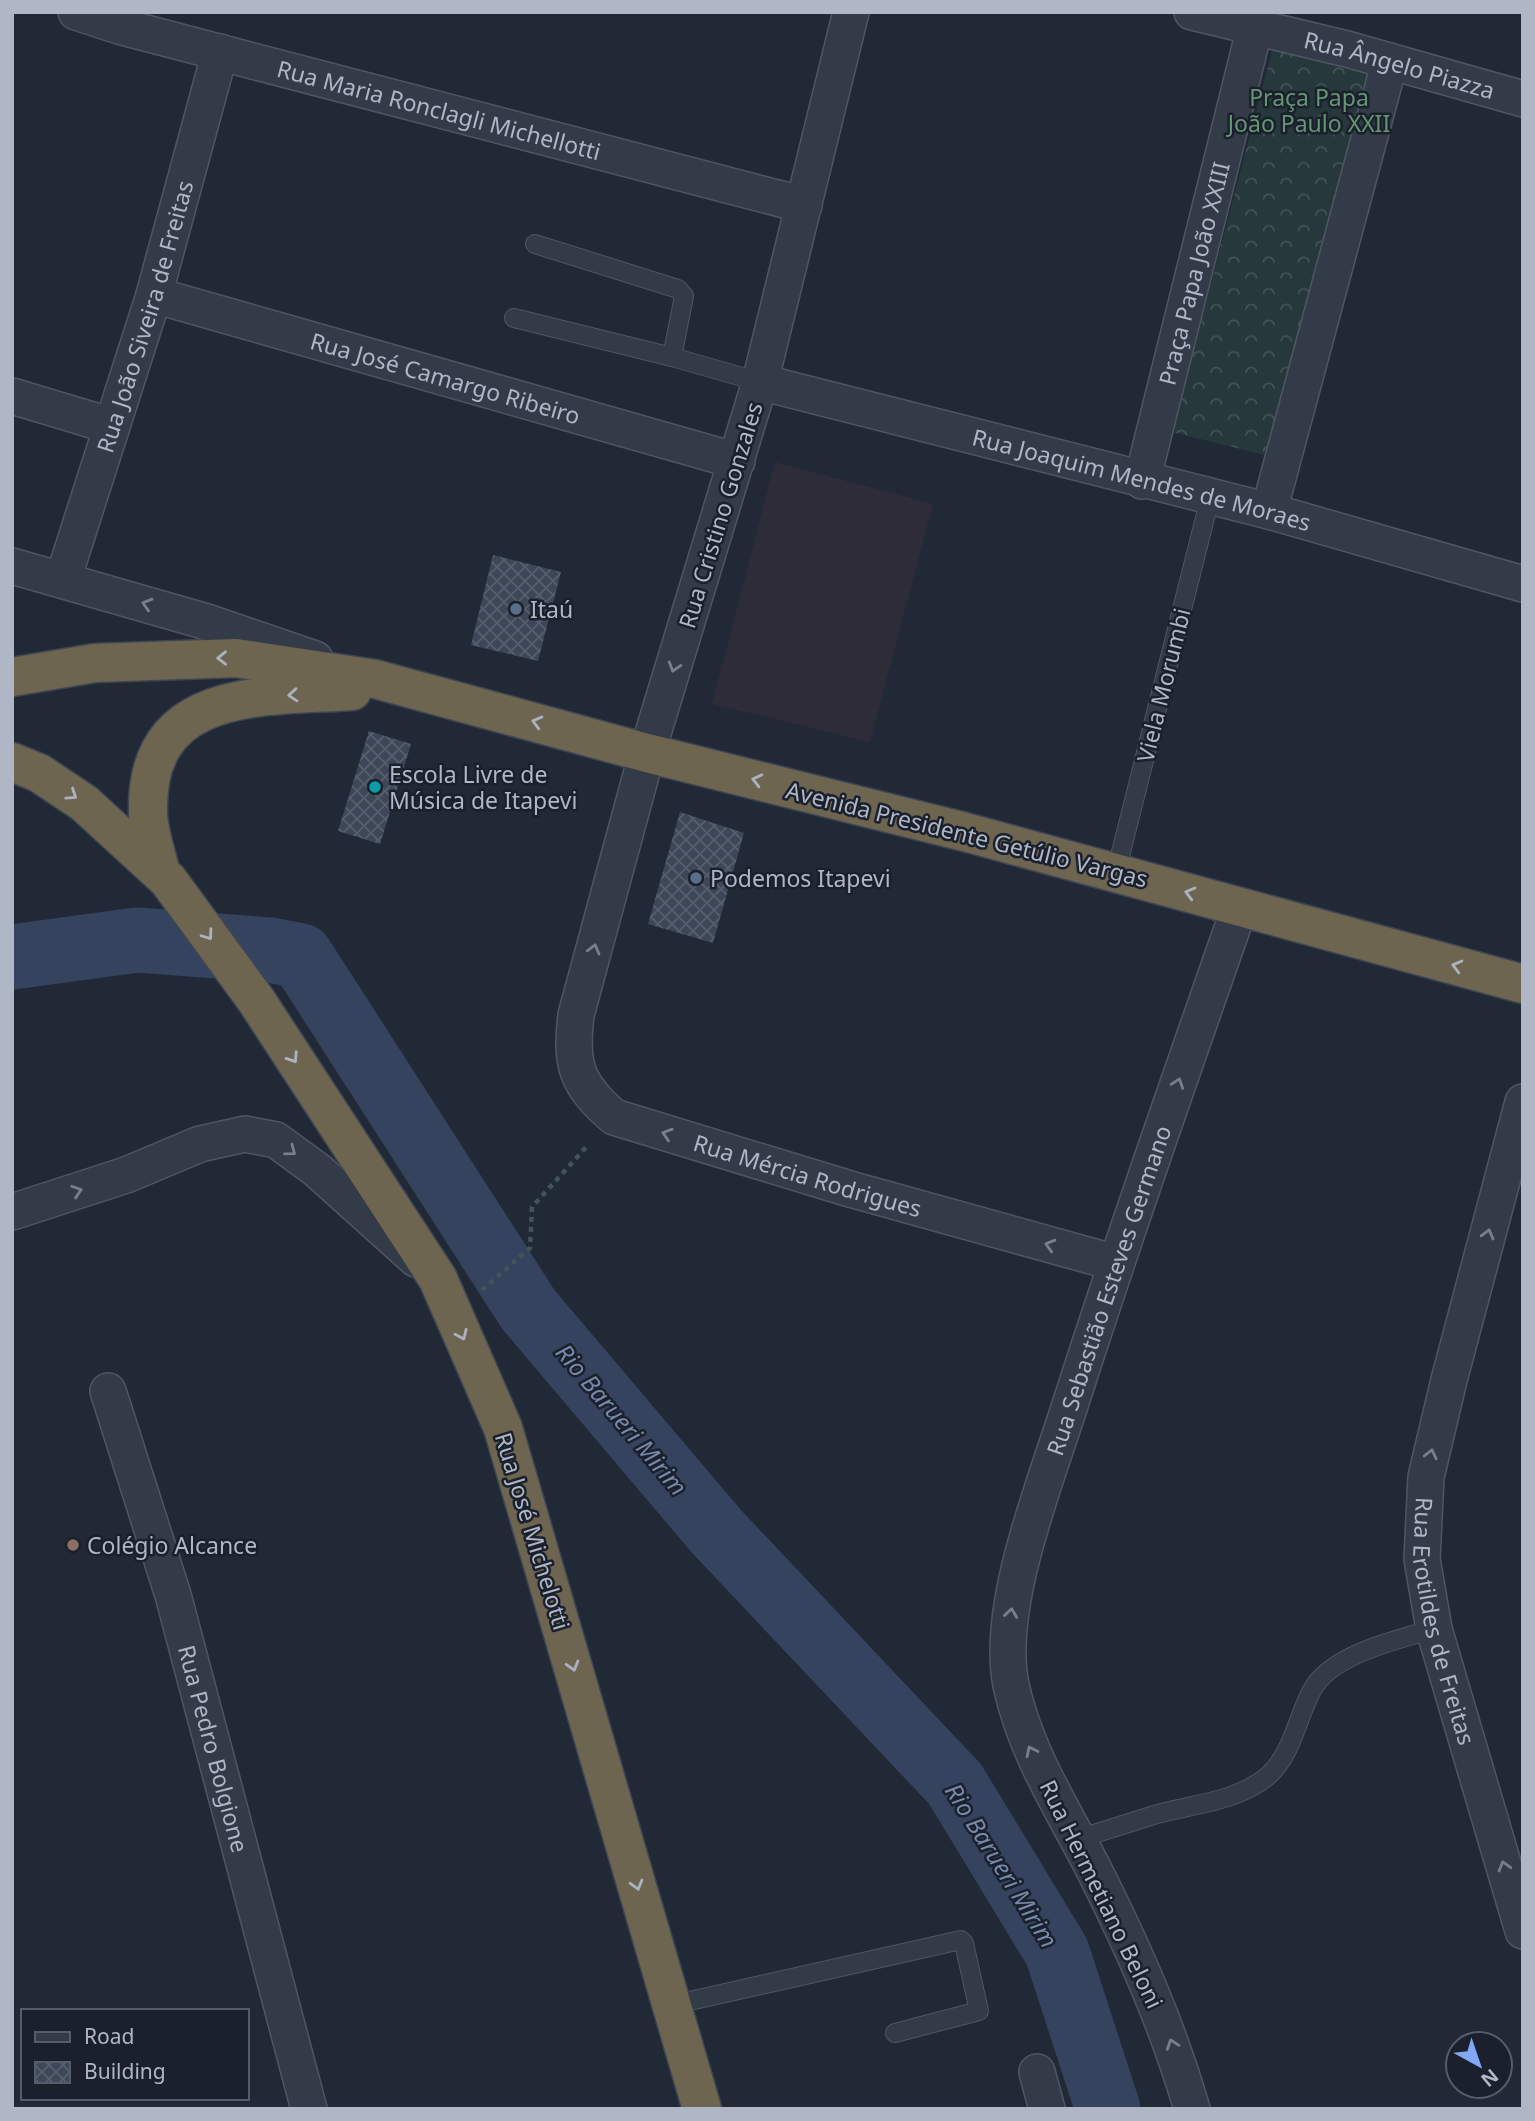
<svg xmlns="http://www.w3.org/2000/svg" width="1535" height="2121" viewBox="0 0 1535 2121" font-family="'Noto Sans',sans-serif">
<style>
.medical{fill:#2f2c39}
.forest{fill:url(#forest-crowns)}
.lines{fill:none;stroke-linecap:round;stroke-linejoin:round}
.river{stroke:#35435f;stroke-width:65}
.building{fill:url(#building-cross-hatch)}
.lane-casing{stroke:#4f5663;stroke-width:20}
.street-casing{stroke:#4f5663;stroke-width:38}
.highway-casing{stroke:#3f4653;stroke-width:41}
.path{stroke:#425458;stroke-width:4.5;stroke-dasharray:5 5;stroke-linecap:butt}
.lane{stroke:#343b48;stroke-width:18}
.street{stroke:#343b48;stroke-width:35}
.highway{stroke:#6e6551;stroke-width:38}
.oneway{stroke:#787f8d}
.oneway2{stroke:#acb2bf}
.service-dot{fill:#5c6f8a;stroke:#1a202c;stroke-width:2.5}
.culture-dot{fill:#0f9aa8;stroke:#1a202c;stroke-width:2.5}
.education-dot{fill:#8d6e63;stroke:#1a202c;stroke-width:2.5}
.labels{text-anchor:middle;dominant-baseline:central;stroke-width:5;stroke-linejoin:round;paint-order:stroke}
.street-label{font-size:23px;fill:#afb6c5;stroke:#1a202c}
.park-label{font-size:23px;fill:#669574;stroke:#1a202c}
.poi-label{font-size:23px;fill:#afb6c5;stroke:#1a202c;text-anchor:start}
.water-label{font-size:24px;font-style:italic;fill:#778aad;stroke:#1a202c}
</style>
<defs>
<pattern id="forest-crowns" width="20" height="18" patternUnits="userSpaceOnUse" patternTransform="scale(1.75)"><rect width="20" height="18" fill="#26383b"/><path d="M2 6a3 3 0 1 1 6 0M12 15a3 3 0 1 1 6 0" fill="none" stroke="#435356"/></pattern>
<pattern id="building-cross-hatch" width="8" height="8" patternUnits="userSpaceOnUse" patternTransform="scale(1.75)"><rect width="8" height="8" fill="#3d4758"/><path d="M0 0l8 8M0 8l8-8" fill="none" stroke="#565f6e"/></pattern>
</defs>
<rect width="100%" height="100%" fill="#212937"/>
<polygon class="medical" points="775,462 933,504 870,742 712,704"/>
<polygon class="forest" points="1274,44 1372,69 1265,455 1172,432"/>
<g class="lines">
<polyline class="river" points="12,957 137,940 270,950 301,956 528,1309 717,1532 955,1784 1057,1952 1108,2109"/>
</g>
<g class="building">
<polygon points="493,555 561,572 538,661 471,645"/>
<polygon points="369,731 411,744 380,844 338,831"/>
<polygon points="680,812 744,833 713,943 648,924"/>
</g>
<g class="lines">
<defs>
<g id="lane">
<polyline points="535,244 678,289 684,296 672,357 760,382"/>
<polyline points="514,318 672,357"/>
<polyline points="1116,872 1210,498"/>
<path d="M1078 1839C1103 1831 1128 1823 1154 1815 1192 1804 1238 1802 1269 1775 1293 1752 1297 1718 1312 1690 1332 1654 1397 1640 1434 1629"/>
<polyline points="672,2005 961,1940 964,1943 979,2011 895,2033"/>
</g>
<g id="street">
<path id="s1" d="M76 12 119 26 804 205"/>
<path id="s2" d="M851 12 760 382 647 753 576 1015C570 1065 576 1084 614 1117L850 1189 1116 1263"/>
<path id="s3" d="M1192 12 1347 49 1523 99"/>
<path id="s4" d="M154 295 737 461"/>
<path id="s5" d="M760 382 1269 511 1523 584"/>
<polyline points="12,396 112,426"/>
<path id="s6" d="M1142 481 1255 27"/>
<polyline points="1269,511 1390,61"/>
<polyline points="12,566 207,622 315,659"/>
<path id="s7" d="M63 579 154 295 220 52"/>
<path id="s8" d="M1523 1102 1449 1380 1426 1477 1422 1559 1434 1629 1523 1931"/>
<polyline points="12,1212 126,1175 200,1144 245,1134 276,1140 317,1170 416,1259"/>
<path id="s9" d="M108 1391 173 1595 309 2109"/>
<polyline points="1037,2072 1047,2109"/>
<path id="s10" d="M1192 2109C1167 2023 1132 1945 1092 1866 1061 1806 1025 1751 1011 1685 995 1606 1046 1481 1070 1405 1124 1237 1182 1072 1240 906"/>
</g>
<g id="highway">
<polyline points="12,677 95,663 236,658 375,679 647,753 965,832 1523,984"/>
<polyline points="12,762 39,773 84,803 168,880 256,1000 438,1279 503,1428 702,2109"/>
<path d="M160 870C156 852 148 831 148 812 145 687 262 697 352 691"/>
</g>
</defs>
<use href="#lane" class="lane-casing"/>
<use href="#street" class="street-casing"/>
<use href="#highway" class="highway-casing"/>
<polyline class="path" points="482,1290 530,1248 532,1207 589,1144"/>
<use href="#lane" class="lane"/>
<use href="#street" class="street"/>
<use href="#highway" class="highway"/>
</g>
<defs><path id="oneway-chevron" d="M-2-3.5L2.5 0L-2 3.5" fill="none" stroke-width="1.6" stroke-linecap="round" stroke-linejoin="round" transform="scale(1.75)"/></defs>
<g class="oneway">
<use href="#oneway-chevron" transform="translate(147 604) rotate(-163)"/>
<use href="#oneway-chevron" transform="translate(674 667) rotate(107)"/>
<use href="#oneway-chevron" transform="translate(594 949) rotate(-75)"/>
<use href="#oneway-chevron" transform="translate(1178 1083) rotate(-71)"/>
<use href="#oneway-chevron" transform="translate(667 1134) rotate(-163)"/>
<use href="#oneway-chevron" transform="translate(291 1151) rotate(37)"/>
<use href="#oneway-chevron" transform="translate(77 1191) rotate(-18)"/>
<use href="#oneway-chevron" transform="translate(1488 1234) rotate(-75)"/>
<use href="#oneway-chevron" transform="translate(1050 1245) rotate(-164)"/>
<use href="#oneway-chevron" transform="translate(1431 1454) rotate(-77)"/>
<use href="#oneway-chevron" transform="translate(1011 1613) rotate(-82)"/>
<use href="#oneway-chevron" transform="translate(1031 1751) rotate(-116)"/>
<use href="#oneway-chevron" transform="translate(1504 1866) rotate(-106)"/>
<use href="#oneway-chevron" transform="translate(1172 2044) rotate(-109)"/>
</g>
<g class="oneway2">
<use href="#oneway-chevron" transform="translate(222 658) rotate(179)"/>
<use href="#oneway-chevron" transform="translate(293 695) rotate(176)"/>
<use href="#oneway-chevron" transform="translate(537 722) rotate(-165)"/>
<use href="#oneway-chevron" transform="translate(757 780) rotate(-166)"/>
<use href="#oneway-chevron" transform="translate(72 795) rotate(34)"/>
<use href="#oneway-chevron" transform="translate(1190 893) rotate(-165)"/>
<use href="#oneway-chevron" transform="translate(208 935) rotate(54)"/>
<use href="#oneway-chevron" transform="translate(1457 966) rotate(-165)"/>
<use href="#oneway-chevron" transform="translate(293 1058) rotate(57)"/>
<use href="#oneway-chevron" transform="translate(462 1335) rotate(66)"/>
<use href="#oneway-chevron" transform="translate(573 1666) rotate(74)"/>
<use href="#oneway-chevron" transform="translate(637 1885) rotate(74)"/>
</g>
<g class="service-dot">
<circle cx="516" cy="609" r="7"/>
<circle cx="696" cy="878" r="7"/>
</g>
<circle class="culture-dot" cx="375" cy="787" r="7"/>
<circle class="education-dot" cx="73" cy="1545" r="7"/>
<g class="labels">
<g class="street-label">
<text stroke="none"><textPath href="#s3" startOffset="214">Rua Ângelo Piazza</textPath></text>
<text stroke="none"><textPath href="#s1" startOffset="376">Rua Maria Ronclagli Michellotti</textPath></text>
<text stroke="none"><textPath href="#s6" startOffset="214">Praça Papa João XXIII</textPath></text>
<text stroke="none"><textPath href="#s7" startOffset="275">Rua João Siveira de Freitas</textPath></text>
<text stroke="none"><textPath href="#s4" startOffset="303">Rua José Camargo Ribeiro</textPath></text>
<text stroke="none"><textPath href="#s5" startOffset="394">Rua Joaquim Mendes de Moraes</textPath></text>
<text transform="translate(720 515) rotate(-73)">Rua Cristino Gonzales</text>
<text transform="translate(1163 685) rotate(-76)">Viela Morumbi</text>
<text transform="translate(967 834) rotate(14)">Avenida Presidente Getúlio Vargas</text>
<text stroke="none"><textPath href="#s2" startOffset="1358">Rua Mércia Rodrigues</textPath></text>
<text stroke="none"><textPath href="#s10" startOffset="872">Rua Sebastião Esteves Germano</textPath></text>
<text transform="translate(533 1531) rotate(73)">Rua José Michelotti</text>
<text stroke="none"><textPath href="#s8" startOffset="534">Rua Erotildes de Freitas</textPath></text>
<text stroke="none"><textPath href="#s9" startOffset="373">Rua Pedro Bolgione</textPath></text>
<text transform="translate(1102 1894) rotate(64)">Rua Hermetiano Beloni</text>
</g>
<g class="park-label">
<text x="1309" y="97">Praça Papa<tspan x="1309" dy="26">João Paulo XXII</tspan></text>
</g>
<g class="poi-label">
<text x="530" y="609">Itaú</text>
<text x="389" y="774">Escola Livre de<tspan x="389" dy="26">Música de Itapevi</tspan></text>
<text x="710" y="878">Podemos Itapevi</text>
<text x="87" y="1545">Colégio Alcance</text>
</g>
<g class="water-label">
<text transform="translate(622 1419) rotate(50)">Rio Barueri Mirim</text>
<text transform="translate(1002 1865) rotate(58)">Rio Barueri Mirim</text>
</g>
</g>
<rect width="1535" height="2121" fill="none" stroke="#afb6c5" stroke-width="28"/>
<rect x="21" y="2009" width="228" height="91" fill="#1a202c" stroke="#565c69" stroke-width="2"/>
<rect x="35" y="2032" width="35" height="10" fill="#343b48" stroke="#565c69" stroke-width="2"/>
<text x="84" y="2044" font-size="21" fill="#afb6c5">Road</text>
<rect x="35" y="2062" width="35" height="21" fill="url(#building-cross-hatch)" stroke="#565c69" stroke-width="2"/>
<text x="84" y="2079" font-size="21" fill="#afb6c5">Building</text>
<g transform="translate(1479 2065) rotate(140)"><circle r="33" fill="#1a202c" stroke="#565c69" stroke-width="2"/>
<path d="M0-5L12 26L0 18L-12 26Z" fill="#82a7f6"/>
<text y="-10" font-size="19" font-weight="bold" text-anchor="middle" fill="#afb6c5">N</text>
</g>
</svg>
